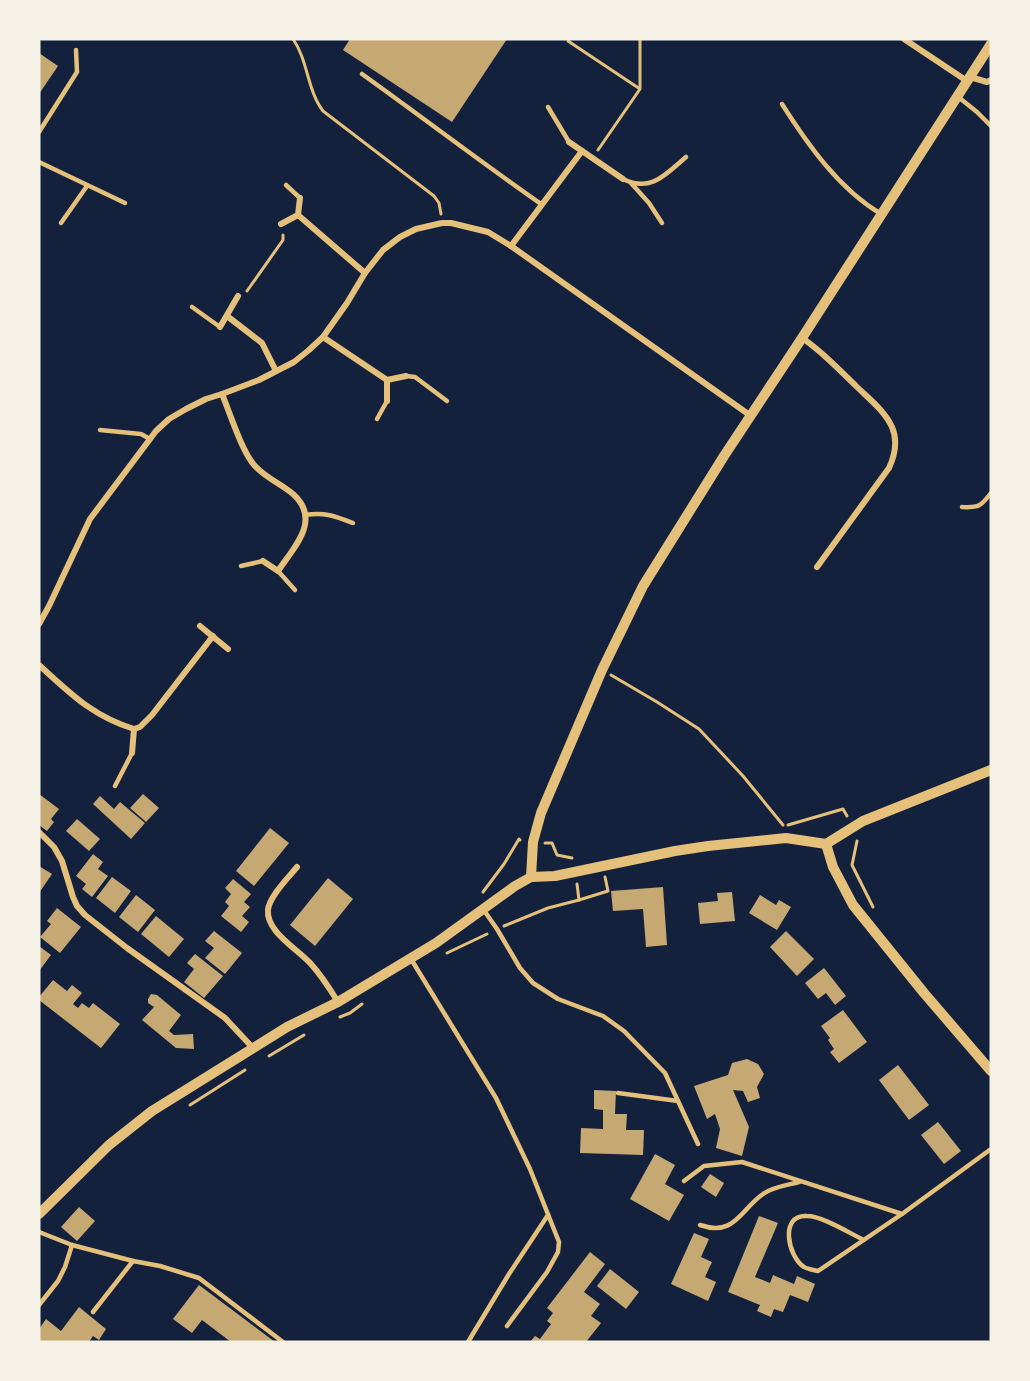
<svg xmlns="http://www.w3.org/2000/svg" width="1030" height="1381" viewBox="0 0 1030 1381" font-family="Overpass,sans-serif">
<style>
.building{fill:#c6a872}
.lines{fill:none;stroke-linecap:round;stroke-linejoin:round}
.path{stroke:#e5c07b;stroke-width:3}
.service{stroke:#e5c07b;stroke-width:4.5}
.minor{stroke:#e5c07b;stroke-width:6}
.tertiary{stroke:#e5c07b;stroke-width:10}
</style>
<rect width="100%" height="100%" fill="#14213d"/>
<g class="building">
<polygon points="350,39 507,39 452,122 343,50"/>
<polygon points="39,53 58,66 39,94"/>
<polygon points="39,794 59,809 51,819 54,822 47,831 39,825"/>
<polygon points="143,794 159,808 146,822 130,808"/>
<polygon points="100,796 114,809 120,802 145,823 131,839 93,804"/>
<polygon points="77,819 100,839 89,851 66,831"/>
<polygon points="270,828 289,843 254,886 236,871"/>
<polygon points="93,854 103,862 98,869 108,876 92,897 82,889 86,884 76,876"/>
<polygon points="39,866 52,874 39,893"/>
<polygon points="112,877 131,891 115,913 96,898"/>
<polygon points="328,878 353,899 315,946 290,925"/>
<polygon points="233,879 251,894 244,902 250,907 242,916 249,922 241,932 221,916 229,906 225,902 231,894 225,888"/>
<polygon points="663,887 667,945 646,947 643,909 613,911 611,891"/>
<polygon points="732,892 735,921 700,924 698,903 718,901 717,893"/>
<polygon points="136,895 155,910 138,932 119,917"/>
<polygon points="760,895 776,905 779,900 791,907 777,930 749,913"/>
<polygon points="57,908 81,927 60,953 40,937 51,924 47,921"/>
<polygon points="156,916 184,939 169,957 141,934"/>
<polygon points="214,931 242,953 225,974 205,958 214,948 205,941"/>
<polygon points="786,931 814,959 797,976 770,947"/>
<polygon points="39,946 51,955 39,971"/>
<polygon points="195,954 223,976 204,998 184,982 194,969 187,963"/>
<polygon points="824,968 846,996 835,1005 826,993 818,999 805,983"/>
<polygon points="53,980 67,991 72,985 82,993 73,1004 78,1008 82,1003 89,1008 93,1003 120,1024 101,1048 39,1000 39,997"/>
<polygon points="151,994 157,995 181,1015 169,1031 174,1035 193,1034 194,1049 176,1048 142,1020 154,1007 148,1003 148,999"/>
<polygon points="843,1010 867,1042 839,1063 830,1052 834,1049 828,1040 830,1038 821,1026"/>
<polygon points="747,1059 758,1064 764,1074 757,1087 760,1098 748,1102 743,1091 733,1090 749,1127 742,1156 716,1148 720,1129 715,1114 707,1119 694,1086 728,1075 732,1063"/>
<polygon points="898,1065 929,1105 909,1120 879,1080"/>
<polygon points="594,1090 616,1091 615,1114 627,1114 626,1130 644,1130 643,1155 580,1153 581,1128 603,1129 603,1110 594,1109"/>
<polygon points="938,1122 961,1151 944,1164 921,1135"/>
<polygon points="655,1154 675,1165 665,1184 684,1195 669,1221 630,1199"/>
<polygon points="710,1174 724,1183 716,1197 701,1187"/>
<polygon points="79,1207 95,1221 77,1241 61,1227"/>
<polygon points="759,1216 778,1223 755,1277 770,1283 773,1275 794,1284 797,1276 815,1284 808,1302 790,1295 783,1312 774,1309 771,1317 757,1311 760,1305 728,1292"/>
<polygon points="694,1233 709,1239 701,1257 712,1262 705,1277 716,1282 708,1301 671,1284"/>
<polygon points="590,1252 605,1264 584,1292 600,1304 591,1316 601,1323 586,1342 530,1342 535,1336 540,1339 551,1324 547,1321 553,1313 547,1308"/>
<polygon points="610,1269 639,1292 626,1309 597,1286"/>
<polygon points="199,1285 275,1342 231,1342 202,1320 192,1333 173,1319"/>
<polygon points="79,1307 106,1329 99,1340 93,1336 89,1342 39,1342 39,1329 46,1319 61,1331"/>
</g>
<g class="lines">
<g class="path">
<path d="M293 39C308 60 307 90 323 111L434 196 439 203 441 214"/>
<polyline points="569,39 568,41 640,89 598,150"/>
<polyline points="640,39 640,88"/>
<polyline points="247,291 283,240 283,235"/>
<polyline points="611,675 657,702 699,729 743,776 783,825"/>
<polyline points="788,825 843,809 847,816"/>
<polyline points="857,841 852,865 873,907"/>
<polyline points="545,843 552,843 557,855 572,858"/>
<polyline points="483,892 504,864 519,839 520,840"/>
<polyline points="579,900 608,891 605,877"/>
<polyline points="504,926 548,908 579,900 577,884"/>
<polyline points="447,953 487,934"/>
<polyline points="340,1017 350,1013 362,1004"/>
<polyline points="269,1056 304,1035"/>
<polyline points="190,1105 245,1070"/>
</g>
<g class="service">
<path d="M362 74C422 117 481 162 541 204"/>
<polyline points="957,96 977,112 991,126"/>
<path d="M782 104C808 145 839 189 881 214"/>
<polyline points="548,107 569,142"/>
<polyline points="39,132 77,72 76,50"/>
<polyline points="39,162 125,203"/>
<path d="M623 179C651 193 666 174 686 157"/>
<polyline points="631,183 649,203 662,223"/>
<polyline points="286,185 300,198"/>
<polyline points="61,223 87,186"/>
<polyline points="192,307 220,327"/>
<polyline points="406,376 415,377 447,401"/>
<polyline points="377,419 387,401"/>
<polyline points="100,430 141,434 150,439"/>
<path d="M962 507C979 508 981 506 991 493"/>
<path d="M305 515C325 512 335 516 353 523"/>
<polyline points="241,566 263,561"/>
<polyline points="278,571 295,590"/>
<polyline points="115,786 132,753"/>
<polyline points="483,909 497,929 520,968 533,983 558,999 603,1016 624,1031 665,1073 698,1144"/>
<polyline points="411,959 496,1098 530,1169 559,1242 558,1252 547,1272 507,1326"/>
<polyline points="618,1093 678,1101"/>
<polyline points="684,1181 704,1166 742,1162 902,1214 991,1149"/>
<path d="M700 1225C735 1237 740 1210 763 1194 772 1187 788 1185 799 1182"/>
<polyline points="39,1232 72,1245 133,1261 160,1266 199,1278 283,1342"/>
<path d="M864 1240C849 1233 822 1216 807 1216 779 1214 788 1257 804 1267 807 1269 814 1270 818 1271L902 1214"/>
<polyline points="39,1305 58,1281 65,1267 72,1245"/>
<polyline points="93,1312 133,1261"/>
<polyline points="468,1342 509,1274 548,1215"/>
</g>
<g class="minor">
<polyline points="904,39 967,81"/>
<polyline points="970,77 987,82 991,80"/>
<polyline points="569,142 623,179"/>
<polyline points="298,215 365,273"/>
<polyline points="281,224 298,215 300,198"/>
<polyline points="511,246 582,151"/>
<polyline points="227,316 262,343 276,371"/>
<polyline points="220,327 238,296"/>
<polyline points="323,337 387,380"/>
<path d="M802 338C822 351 838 369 855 385 868 398 884 410 892 427 898 441 895 455 889 468L817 567"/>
<path d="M222 394C230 413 242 452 255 466 266 478 281 484 293 494 322 520 294 547 278 571L263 561"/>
<polyline points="387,401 387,380 406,376"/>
<polyline points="39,624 49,606 90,519 156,431 169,419 186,409 206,399 222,394 259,380 294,362 309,350 323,337 347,303 365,273 383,250 400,237 416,229 442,223 451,223 488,232 511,246 751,416"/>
<polyline points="200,626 228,649"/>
<path d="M39 665C70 693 92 716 134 729L140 727 152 715 213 636"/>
<polyline points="132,753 134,729"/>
<polyline points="39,832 54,847 62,861 73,897 77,906 85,915 127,948 225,1018 253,1048"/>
<path d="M297 867C288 878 269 897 268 910 266 932 298 949 311 964 321 975 330 989 338 1002"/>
</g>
<g class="tertiary">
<polyline points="826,844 833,867 853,905 924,993 991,1071"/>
<polyline points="531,877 533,842 541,813 602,670 643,586 724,456 802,338 991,44"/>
<polyline points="39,1214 109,1145 152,1111 287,1027 338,1002 436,943 515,886 531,877 555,876 675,851 708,846 786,838 826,844 863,821 991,770"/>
</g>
</g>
<rect width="1030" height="1381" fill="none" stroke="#f6f1e7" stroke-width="81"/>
</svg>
